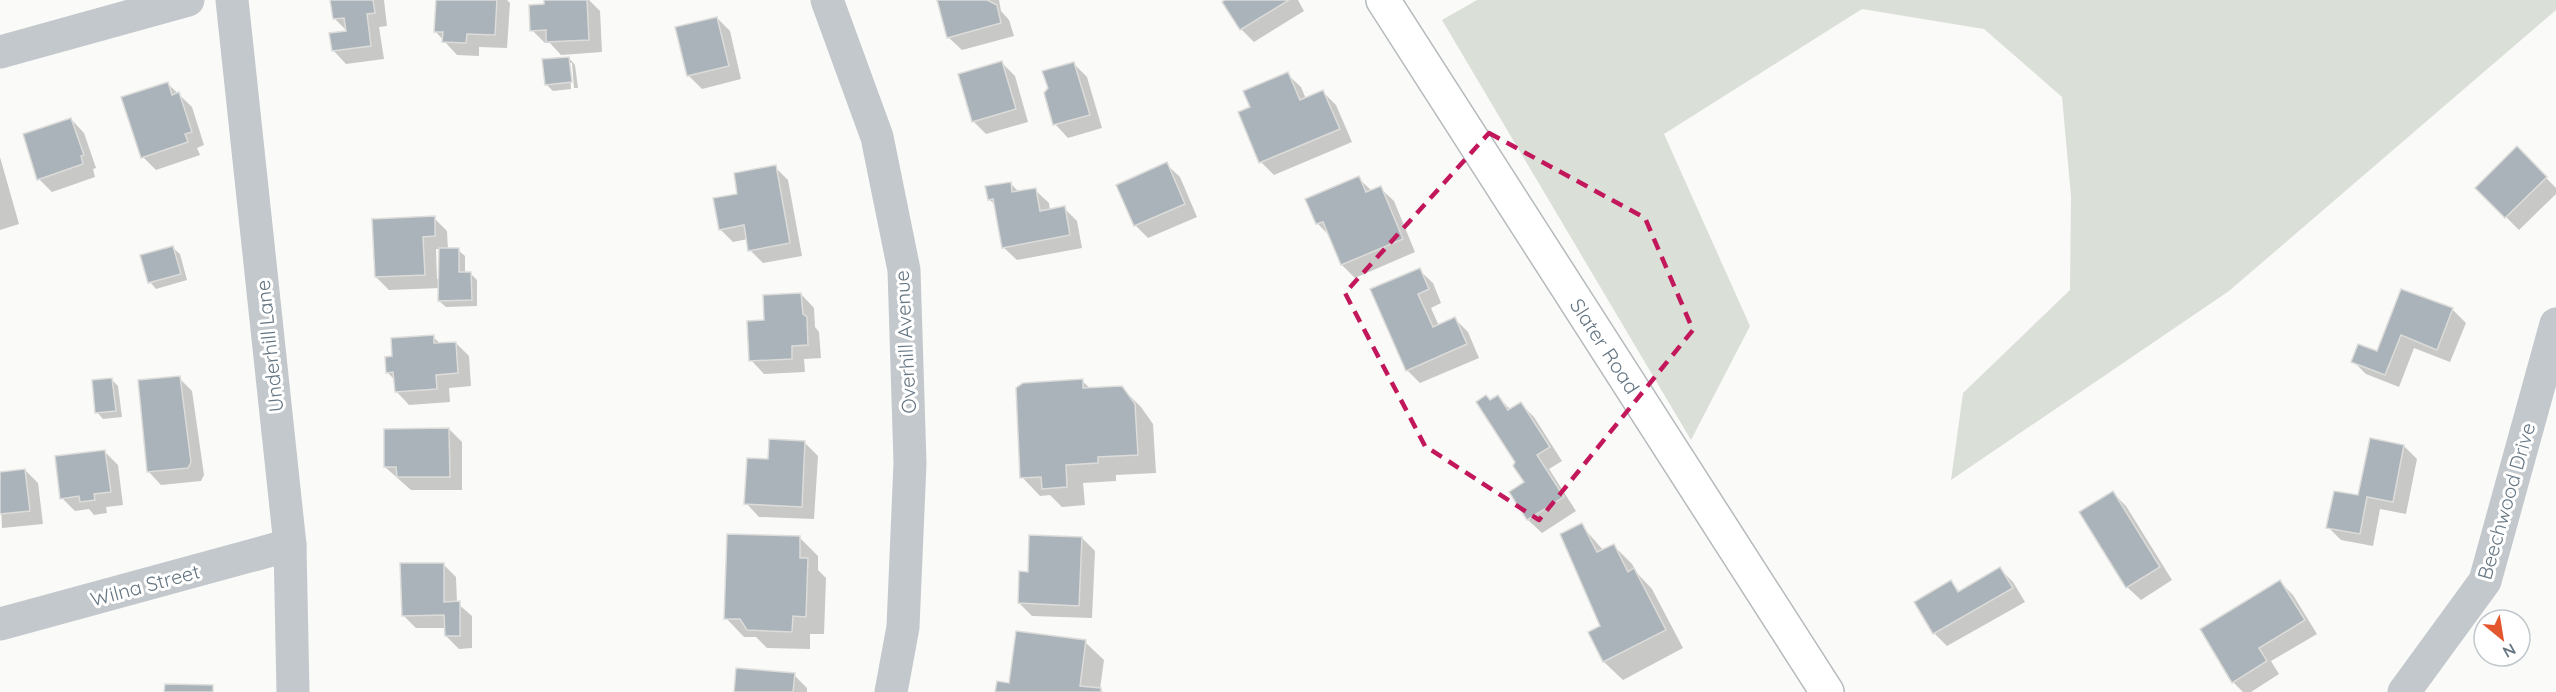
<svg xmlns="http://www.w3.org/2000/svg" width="2556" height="692" viewBox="0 0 2556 692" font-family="Quicksand,sans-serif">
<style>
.green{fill:#dadfd7}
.shadow{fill:#0003;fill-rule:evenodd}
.building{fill:#aab3b9;stroke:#dcdcda;stroke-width:1.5}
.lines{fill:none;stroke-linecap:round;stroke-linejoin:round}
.major-casing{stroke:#b5babe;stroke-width:36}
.minor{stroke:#c3c8cc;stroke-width:33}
.major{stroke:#fff;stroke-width:33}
.marked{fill:none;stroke:#c2185b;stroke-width:4.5;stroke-dasharray:12 8;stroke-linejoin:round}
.labels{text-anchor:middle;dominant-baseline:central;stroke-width:6;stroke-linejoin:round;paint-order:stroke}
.street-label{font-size:20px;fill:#657683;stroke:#fff}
</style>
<rect width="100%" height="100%" fill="#fafaf8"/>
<polygon class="green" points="1477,0 2556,0 2556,10 2229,291 1951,480 1963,393 2070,290 2071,196 2062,97 1984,29 1862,9 1664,134 1750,326 1691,440 1442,20"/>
<g class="shadow">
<polygon points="332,0 384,0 387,26 379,27 384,59 346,64 333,50 348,32 335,19"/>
<polygon points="437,0 507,0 510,3 507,48 479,47 479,56 457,55 435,31"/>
<polygon points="545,0 589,0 600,11 602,52 561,55 550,43 545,43 532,30 545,5"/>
<polygon points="939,0 999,0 1001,11 1009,20 1014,36 962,50 948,37"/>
<polygon points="1228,0 1298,0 1304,11 1254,42 1241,29"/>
<polygon points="717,18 730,31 741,79 702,89 688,75"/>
<polygon points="569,58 575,65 578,88 574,88 572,63 569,63 571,89 553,91 546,84"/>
<polygon points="1002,63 1015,76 1028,122 986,134 973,121"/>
<polygon points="1074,64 1087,77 1102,128 1068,138 1055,124"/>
<polygon points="1287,74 1301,87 1306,99 1323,92 1336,105 1352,142 1274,175 1261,162 1252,108"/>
<polygon points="168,84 192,107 204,145 197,148 200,155 156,170 143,157"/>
<polygon points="71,119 84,133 96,168 93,169 95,177 52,192 39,179"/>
<polygon points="2517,148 2556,188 2556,194 2519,230 2477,188"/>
<polygon points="0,157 19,224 0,230"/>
<polygon points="1166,164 1180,177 1197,217 1148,238 1135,225"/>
<polygon points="775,167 788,180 802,256 763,263 750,250 748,239 733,242 720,229 739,195"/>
<polygon points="1358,178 1372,191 1380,188 1394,201 1415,252 1355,278 1342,265 1330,236 1318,224"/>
<polygon points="1010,183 1019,192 1035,190 1049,203 1050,210 1064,208 1077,221 1082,248 1017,260 1003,247 996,206 989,199"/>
<path d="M434 218 447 231 448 250H458L465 256V273H470L477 280V306L446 307 439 301 440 288 389 290 376 277ZM436 249H440V279H437Z"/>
<polygon points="173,248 180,254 187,280 156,289 150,282"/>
<polygon points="1419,270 1433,283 1441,303 1431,308 1439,326 1455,319 1468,332 1479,358 1420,383 1407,370"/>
<polygon points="2405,291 2452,309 2466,323 2450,362 2414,348 2399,387 2366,374 2353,361 2378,353"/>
<polygon points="801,294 814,308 815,327 819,332 821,358 804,359 805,372 764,374 751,360 766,321"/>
<polygon points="433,337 441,344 456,343 469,356 471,386 449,388 450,402 409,405 396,391 395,380 387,372 394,357"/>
<polygon points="179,378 192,391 204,475 201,481 161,485 148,471"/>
<polygon points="112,380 118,386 122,417 103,419 97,412"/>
<polygon points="1082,381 1091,389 1122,388 1141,407 1153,424 1156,473 1116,475 1116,481 1083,483 1085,505 1062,507 1050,495 1040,496 1022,477"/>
<polygon points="1498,397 1511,410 1521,404 1534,417 1562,461 1549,469 1576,511 1542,533 1528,520 1511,492 1526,483 1491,402"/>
<polygon points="449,429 462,442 462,490 411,490 385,467"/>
<polygon points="805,443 818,456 814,519 759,517 746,503 769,460"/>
<polygon points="2404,446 2417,459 2406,514 2380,509 2373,546 2341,540 2328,527 2359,497"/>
<polygon points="105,452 118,465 123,505 106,507 107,513 94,515 89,509 75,511 62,498"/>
<polygon points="25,470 38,483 43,524 2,528 0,473"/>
<polygon points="2113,493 2126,506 2172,580 2141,600 2127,587"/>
<polygon points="1581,525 1604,551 1614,546 1632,564 1637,573 1652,589 1683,648 1623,680 1604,662 1590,633 1602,627"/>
<polygon points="800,538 818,556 818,570 826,578 824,634 810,634 810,649 767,648 756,637 744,637 726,618"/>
<polygon points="1082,538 1095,551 1092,618 1032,616 1019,603 1029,573"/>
<polygon points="443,564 456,577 457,603 472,616 472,648 459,649 446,636 446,628 416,628 403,615"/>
<polygon points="2000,569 2013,582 2025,602 1947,646 1934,633 1951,582 1960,592"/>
<polygon points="2280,582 2293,595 2317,634 2271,661 2279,674 2251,692 2243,692 2233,682"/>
<polygon points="1085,642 1104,660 1100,689 1103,692 997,692"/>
<polygon points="794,675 807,688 807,692 736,692"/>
</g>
<g class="building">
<polygon points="330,0 373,0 375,13 367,14 371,46 332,51 329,33 346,31 344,18 333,19"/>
<polygon points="436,0 497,0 495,35 467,34 466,43 442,42 443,32 434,32"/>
<polygon points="544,0 587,0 589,40 546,42 546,30 530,31 529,5 544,4"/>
<polygon points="937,0 987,0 997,5 1001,23 947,38"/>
<polygon points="1225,0 1289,0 1240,30 1222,2"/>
<polygon points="717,17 729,66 687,76 675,27"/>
<polygon points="569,57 572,82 545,85 542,59"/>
<polygon points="1002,61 1016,109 972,122 958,74"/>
<polygon points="1074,62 1090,115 1053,125 1044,93 1048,88 1042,71"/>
<polygon points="1288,72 1300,100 1323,90 1340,129 1259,163 1238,112 1250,107 1243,91"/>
<polygon points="168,82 172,95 179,92 192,132 185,134 188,142 141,158 121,97"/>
<polygon points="71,118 84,155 81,156 83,164 37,180 23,134"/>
<polygon points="2517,146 2547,177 2505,218 2475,188"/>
<polygon points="1167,162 1185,204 1134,226 1116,185"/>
<polygon points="776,165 790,243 748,251 744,225 719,230 713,198 737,194 734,173"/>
<polygon points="1359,176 1366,192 1381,186 1403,239 1341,265 1323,222 1316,224 1305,199"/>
<polygon points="1011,182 1012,192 1036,188 1040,211 1065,206 1070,235 1002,248 993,199 988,200 985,186"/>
<polygon points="435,216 435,236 423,237 425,275 375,277 372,219"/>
<polygon points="173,246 181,274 148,283 140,255"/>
<polygon points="439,248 459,248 459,272 471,272 472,300 438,301"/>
<polygon points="1420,268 1429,289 1418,294 1433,327 1455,317 1467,344 1406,371 1370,289"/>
<polygon points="2401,289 2453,308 2437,350 2401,335 2385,375 2351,362 2358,344 2377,351"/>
<polygon points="801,293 803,314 807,317 808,345 792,346 792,359 749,361 747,321 764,320 763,295"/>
<polygon points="434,335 434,343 456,342 458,373 436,375 437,389 395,392 393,372 386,373 385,357 392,356 391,338"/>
<polygon points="180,376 191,462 188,468 147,472 138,380"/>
<polygon points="112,378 116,411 95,413 92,380"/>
<polygon points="1083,379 1083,388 1122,386 1135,404 1138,455 1098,457 1098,463 1066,465 1067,487 1042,489 1041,477 1020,478 1016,388 1023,383"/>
<polygon points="1486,395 1490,400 1498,395 1508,410 1521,402 1550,447 1537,455 1564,497 1527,520 1509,492 1524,482 1513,466 1515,462 1476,402"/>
<polygon points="449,428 450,477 397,477 396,467 384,467 384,429"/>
<polygon points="2370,438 2404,445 2393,502 2367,497 2360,534 2326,528 2334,491 2358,495"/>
<polygon points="769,439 805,441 802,507 744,504 747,458 768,459"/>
<polygon points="105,450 111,492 94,494 95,500 80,502 79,496 60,499 55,456"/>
<polygon points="25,469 30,511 0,514 0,472"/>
<polygon points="2113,491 2160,567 2126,588 2079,512"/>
<polygon points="1582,523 1597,552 1614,544 1628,572 1634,568 1666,630 1603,662 1588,632 1600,626 1560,534"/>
<polygon points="727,534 800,536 800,558 808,558 806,617 793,616 792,632 747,630 740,619 724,619"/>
<polygon points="1029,535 1082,537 1079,606 1018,603 1019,571 1028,572"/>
<polygon points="400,563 444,563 444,602 460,601 460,636 445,636 444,615 402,616"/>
<polygon points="2000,567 2013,588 1933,634 1914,602 1951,580 1958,592"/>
<polygon points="2280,580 2305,620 2259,648 2267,661 2232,683 2200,629"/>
<polygon points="1016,631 1086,640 1080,686 1101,688 1101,692 995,692 997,681 1009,683"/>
<polygon points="736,668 795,673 793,692 734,692"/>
<polygon points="165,684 213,685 213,692 164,692"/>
</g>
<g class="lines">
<defs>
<polyline id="major" points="1383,0 1827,692"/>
</defs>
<use href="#major" class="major-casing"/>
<g class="minor">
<polyline points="232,0 290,545 293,692"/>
<polyline points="827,0 877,137 904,270 910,463 903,627 891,692"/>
<polyline points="0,52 188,0"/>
<polyline points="0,624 290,545"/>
<polyline points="2404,692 2485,581 2556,324"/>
</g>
<use href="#major" class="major"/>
</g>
<path class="marked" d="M1489 133 1645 218 1693 330 1539 520 1425 446 1345 293Z"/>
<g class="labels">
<g class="street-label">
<text transform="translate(905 342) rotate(-93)">Overhill Avenue</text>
<text transform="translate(269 346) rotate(-96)">Underhill Lane</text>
<text transform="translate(1605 346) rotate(57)">Slater Road</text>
<text transform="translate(2506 501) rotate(-74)">Beechwood Drive</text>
<text transform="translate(145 585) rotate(-15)">Wilna Street</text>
</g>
</g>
<g transform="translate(2502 638) rotate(150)"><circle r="28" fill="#ffffff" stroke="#c1c8cd" stroke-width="1.5"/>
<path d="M0-4.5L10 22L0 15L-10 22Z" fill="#e4572e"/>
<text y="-9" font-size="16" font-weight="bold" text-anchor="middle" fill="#657683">N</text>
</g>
</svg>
